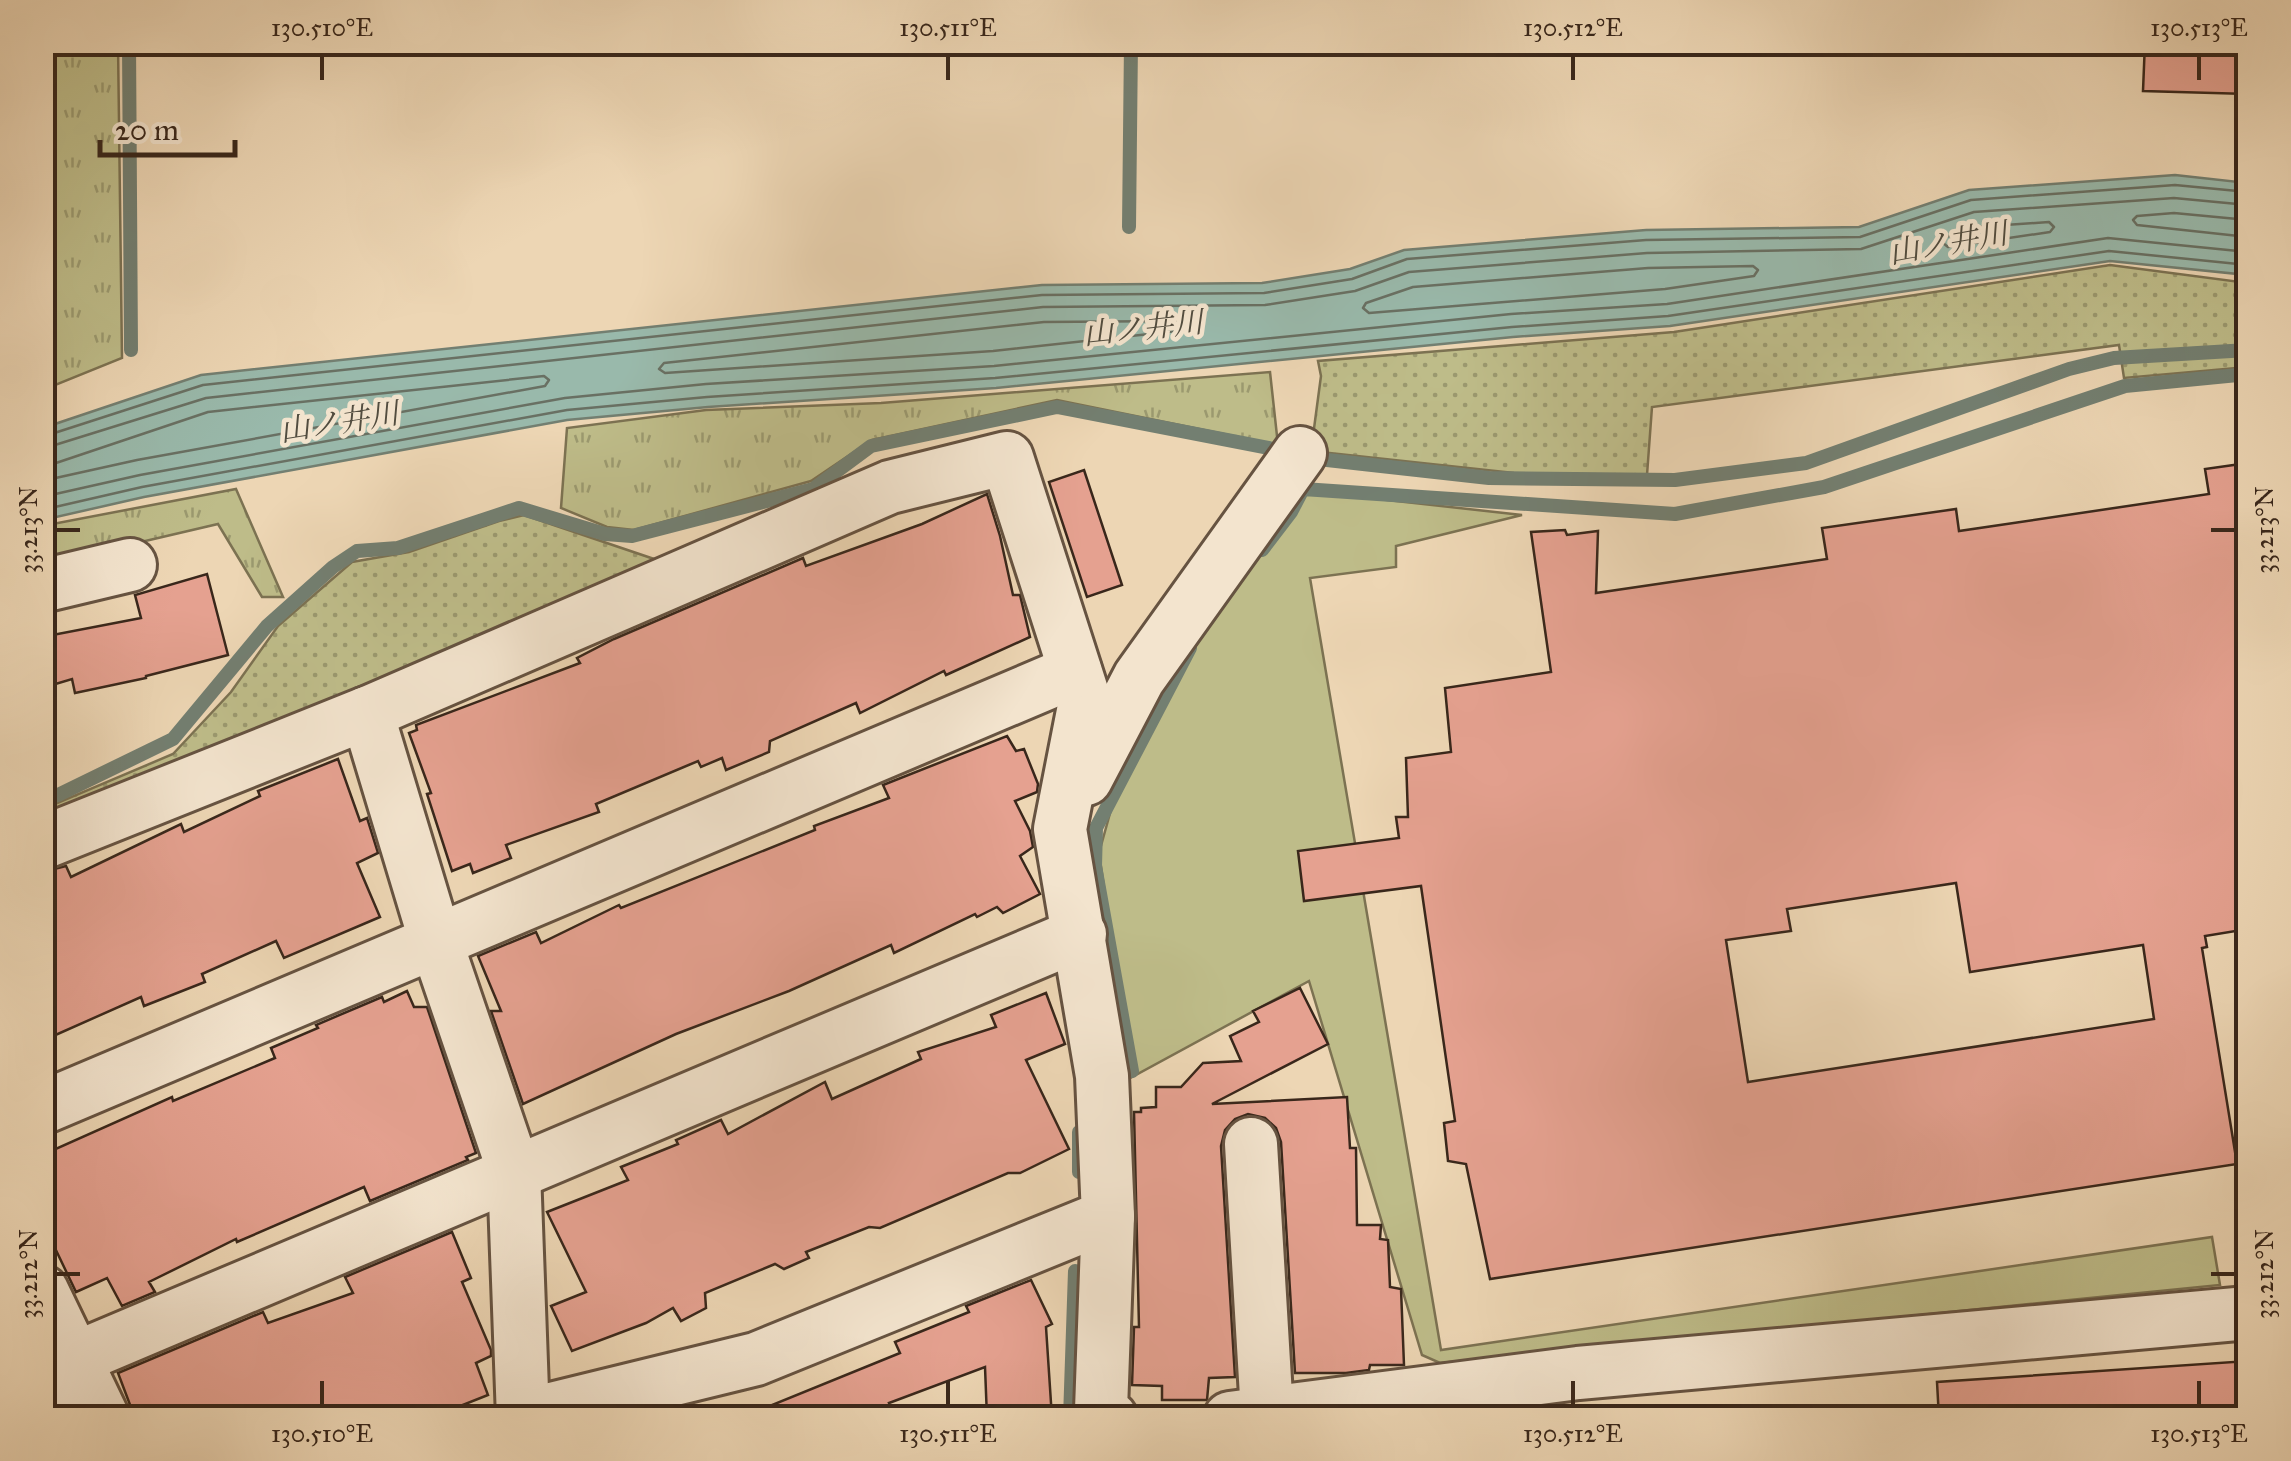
<svg xmlns="http://www.w3.org/2000/svg" width="2291" height="1461" viewBox="0 0 2291 1461" font-family="'IM FELL Great Primer','Noto Serif JP',serif">
<style>
.grass{fill:url(#grass-tufts);stroke:#7c7252;stroke-width:2.5}
.park{fill:url(#park-dots);stroke:#7c7252;stroke-width:2.5}
.garden{fill:#bebc89;stroke:#7c7252;stroke-width:2.5}
.water{fill:#99b9ab;stroke:#737f71;stroke-width:2.5}
.lines{fill:none;stroke-linecap:round;stroke-linejoin:round}
.shore{stroke:#697063;stroke-width:2.5}
.stream{stroke:#737f71;stroke-width:14}
.building{fill:#e5a190;stroke:#39271b;stroke-width:2.5;fill-rule:evenodd}
.minor-casing{stroke:#665341;stroke-width:58}
.minor{stroke:#f3e4ce;stroke-width:52}
.ticks{fill:none;stroke:#39271b;stroke-width:4}
.labels{text-anchor:middle;dominant-baseline:central;stroke-width:9;stroke-linejoin:round;paint-order:stroke}
.water-label{font-size:30px;font-style:italic;fill:#514c3f;stroke:#f3e4ce}
.neatline{fill:none;stroke:#39271b;stroke-width:4}
.ticks-label{font-size:25px;text-anchor:middle;fill:#39271b}
</style>
<defs>
<pattern id="grass-tufts" width="24" height="20" patternUnits="userSpaceOnUse" patternTransform="scale(2.5)"><rect width="24" height="20" fill="#bebc89"/><path d="M3 7l-1-3M5 7V3M7 7l1-3M15 17l-1-3M17 17v-4M19 17l1-3" fill="none" stroke="#9b996f"/></pattern>
<pattern id="park-dots" width="8" height="8" patternUnits="userSpaceOnUse" patternTransform="scale(2.5)"><rect width="8" height="8" fill="#bebc89"/><path d="M2 2h.1M6 6h.1" fill="none" stroke="#9b996f" stroke-width="1.8" stroke-linecap="round"/></pattern>
</defs>
<rect width="100%" height="100%" fill="#edd6b4"/>
<filter id="stains"><feTurbulence type="fractalNoise" baseFrequency=".002" numOctaves="4"/><feColorMatrix values="0 0 0 0 .2 0 0 0 0 .09 0 0 0 0 .02 0 0 0 .5 -.17"/></filter>
<radialGradient id="worn" r=".72"><stop offset=".6" stop-color="#630" stop-opacity="0"/><stop offset="1" stop-color="#630" stop-opacity=".3"/></radialGradient>
<g class="grass">
<polygon points="43,42 118,43 122,358 43,390"/>
<polygon points="1270,372 1278,445 1057,400 872,440 811,481 634,530 607,527 561,508 567,428 706,410 881,403"/>
<polygon points="236,489 283,597 262,597 218,524 43,565 42,526"/>
</g>
<g class="park">
<polygon points="2110,265 2248,283 2248,367 2124,378 2119,345 1652,407 1647,475 1514,473 1311,451 1321,376 1318,361 1674,332"/>
<polygon points="524,515 657,560 43,824 43,809 173,754 231,692 278,626 352,562 409,552 499,521"/>
</g>
<polygon class="garden" points="1306,491 1522,515 1396,546 1396,567 1310,578 1441,1350 2212,1237 2220,1285 1440,1363 1422,1355 1309,981 1132,1077 1099,853 1117,788 1203,633"/>
<polygon class="water" points="2175,175 2248,183 2248,275 2110,261 1670,326 1513,337 996,388 708,407 567,420 144,497 43,520 43,428 201,375 1042,285 1262,283 1350,269 1404,250 1646,230 1859,227 1969,190"/>
<g class="lines">
<g class="shore">
<polyline points="2248,220 2174,213 2137,216 2133,220 2137,225 2248,237"/>
<polygon points="2049,222 2054,227 2050,232 1948,247 1943,243 1946,237 1976,227"/>
<polygon points="1753,266 1758,270 1754,276 1665,289 1369,313 1363,308 1366,303 1413,287 1648,268"/>
<polygon points="1176,321 1181,326 1177,331 993,351 665,373 659,369 664,363 1044,322"/>
<polyline points="42,437 203,385 1042,295 1264,293 1352,279 1407,259 1646,240 1860,237 1971,200 2175,185 2248,192"/>
<polyline points="42,449 206,398 1043,307 1265,305 1355,291 1409,272 1647,253 1861,249 1974,212 2174,198 2248,205"/>
<polyline points="42,464 56,463 208,412 544,376 549,380 545,386 137,460 42,481"/>
<polyline points="42,497 140,475 565,398 706,384 994,366 1511,314 1667,304 2108,238 2248,252"/>
<polyline points="42,510 142,487 567,410 707,397 995,378 1512,327 1668,316 2109,251 2248,265"/>
</g>
<g class="stream">
<polyline points="129,42 131,350"/>
<polyline points="1129,227 1131,42"/>
<polyline points="1309,458 1489,478 1675,480 1806,463 2069,369 2114,358 2248,350"/>
<polyline points="1262,550 1291,512 1303,489 1675,514 1824,487 2125,386 2248,374"/>
<polyline points="42,799 58,795 173,739 267,626 333,567 357,551 398,548 519,508 605,534 632,536 813,489 871,446 1057,407 1289,452"/>
<polyline points="1132,1071 1095,866 1096,828 1190,648"/>
<polyline points="1079,1172 1079,1132"/>
<polyline points="1070,1418 1075,1271"/>
</g>
</g>
<g class="building">
<polygon points="2145,42 2248,42 2248,94 2143,91"/>
<path d="M2248 463V929L2205 936 2207 947 2202 948 2237 1164 1490 1279 1466 1164 1448 1161 1444 1123 1455 1121 1421 886 1304 901 1298 851 1399 838 1396 817H1408L1406 758 1451 752 1445 688 1551 672 1531 532 1565 530 1567 535 1598 531 1596 593 1827 559 1822 528 1956 509 1959 531 2209 494 2205 469ZM1956 883 1970 972 2143 945 2154 1019 1748 1082 1726 940 1791 931 1787 909Z"/>
<polygon points="1084,470 1122,585 1087,597 1049,482"/>
<polygon points="987,494 1000,536 1013,595 1020,595 1030,637 946,675 944,671 860,713 856,703 770,741 769,752 726,770 722,758 701,767 698,761 596,804 599,812 506,845 511,858 473,873 470,864 452,871 427,794 431,793 409,733 417,730 416,725 580,663 577,658 614,639 803,558 806,566 922,524"/>
<polygon points="207,574 228,655 146,676 146,678 75,693 72,679 42,688 42,637 141,618 135,595"/>
<polygon points="1007,736 1016,751 1024,749 1038,784 1037,792 1015,801 1030,831 1033,847 1020,856 1040,894 1003,913 997,907 977,917 975,914 894,953 891,945 789,991 676,1034 523,1104 491,1011 501,1011 478,956 536,932 541,943 619,905 621,908 815,830 814,826 889,798 883,785"/>
<polygon points="338,759 360,821 367,818 378,853 357,863 380,917 284,958 276,941 202,974 205,982 144,1006 141,997 42,1041 42,872 66,866 71,877 181,824 184,832 260,796 258,791"/>
<polygon points="1300,988 1328,1044 1212,1104 1347,1097 1350,1148 1356,1148 1357,1225 1381,1225 1380,1239 1388,1240 1390,1287 1401,1289 1404,1365 1370,1365 1369,1370 1346,1373 1295,1373 1281,1142 1276,1128 1265,1118 1248,1114 1235,1119 1225,1130 1221,1146 1235,1377 1209,1378 1207,1400 1162,1400 1162,1386 1132,1385 1134,1327 1139,1327 1134,1112 1141,1112 1141,1108 1156,1107 1156,1087 1181,1087 1203,1063 1241,1061 1230,1036 1259,1022 1253,1011"/>
<polygon points="407,991 414,1007 427,1007 476,1153 466,1157 468,1160 370,1201 364,1187 237,1242 236,1239 149,1282 155,1292 122,1306 107,1278 76,1292 42,1221 42,1155 172,1097 173,1101 275,1058 271,1048 318,1028 316,1025 382,997 384,1002"/>
<polygon points="1046,993 1065,1044 1026,1060 1069,1149 1020,1173 1008,1173 880,1228 869,1227 806,1252 809,1258 784,1269 775,1264 705,1293 706,1308 681,1321 673,1308 646,1323 572,1351 551,1306 586,1292 547,1212 628,1180 621,1167 678,1144 676,1140 721,1120 728,1134 825,1082 832,1099 921,1059 918,1052 996,1027 991,1015"/>
<polygon points="452,1232 471,1278 462,1282 491,1350 491,1356 476,1363 488,1395 430,1418 135,1418 118,1373 263,1312 268,1323 353,1293 345,1277"/>
<polygon points="1031,1280 1052,1324 1046,1327 1052,1418 987,1418 985,1367 889,1403 896,1418 740,1418 900,1353 895,1342 969,1312 966,1306"/>
<polygon points="2248,1361 2248,1418 1939,1418 1937,1382"/>
</g>
<g class="lines">
<defs>
<g id="minor">
<polyline points="42,586 130,565"/>
<polyline points="367,713 436,942 514,1171 523,1418"/>
<polyline points="1086,779 1139,678 1300,453"/>
<polyline points="42,843 367,713 890,487 1007,458 1085,701 1060,829 1102,1076 1108,1216 756,1359 523,1416"/>
<polyline points="42,1108 1075,671"/>
<polyline points="1251,1144 1267,1413"/>
<polyline points="1108,1216 1101,1410 1111,1418"/>
<polyline points="42,1291 103,1418"/>
<polyline points="74,1359 1080,934"/>
<polyline points="42,1397 83,1376"/>
<polyline points="1230,1418 1578,1373 2248,1313"/>
</g>
</defs>
<use href="#minor" class="minor-casing"/>
<use href="#minor" class="minor"/>
</g>
<path class="ticks" d="M322 55V80M948 55V80M1573 55V80M2199 55V80M55 530H80M2211 530H2236M55 1274H80M2211 1274H2236M322 1381V1406M948 1381V1406M1573 1381V1406M2199 1381V1406"/>
<g class="labels">
<g class="water-label">
<text transform="translate(1948 243) rotate(-10)">山ノ井川</text>
<text transform="translate(1143 328) rotate(-6)">山ノ井川</text>
<text transform="translate(339 422) rotate(-9)">山ノ井川</text>
</g>
</g>
<rect width="2291" height="1461" fill="none" stroke="#edd6b4" stroke-width="110"/>
<path d="M100 140v15h135v-15" fill="none" stroke="#39271b" stroke-width="5"/>
<text x="115" y="140" font-size="30" fill="#39271b" stroke="#f3e4ce" stroke-width="8" paint-order="stroke">20 m</text>
<rect x="55" y="55" width="2181" height="1351" class="neatline"/>
<g class="ticks-label">
<text x="322" y="36">130.510°E</text>
<text x="948" y="36">130.511°E</text>
<text x="1573" y="36">130.512°E</text>
<text x="2199" y="36">130.513°E</text>
<text transform="translate(28 530) rotate(-90)" y="9">33.213°N</text>
<text transform="translate(2264 530) rotate(-90)" y="9">33.213°N</text>
<text transform="translate(28 1274) rotate(-90)" y="9">33.212°N</text>
<text transform="translate(2264 1274) rotate(-90)" y="9">33.212°N</text>
<text x="322" y="1442">130.510°E</text>
<text x="948" y="1442">130.511°E</text>
<text x="1573" y="1442">130.512°E</text>
<text x="2199" y="1442">130.513°E</text>
</g>
<rect width="100%" height="100%" filter="url(#stains)"/>
<rect width="100%" height="100%" fill="url(#worn)"/>
</svg>
